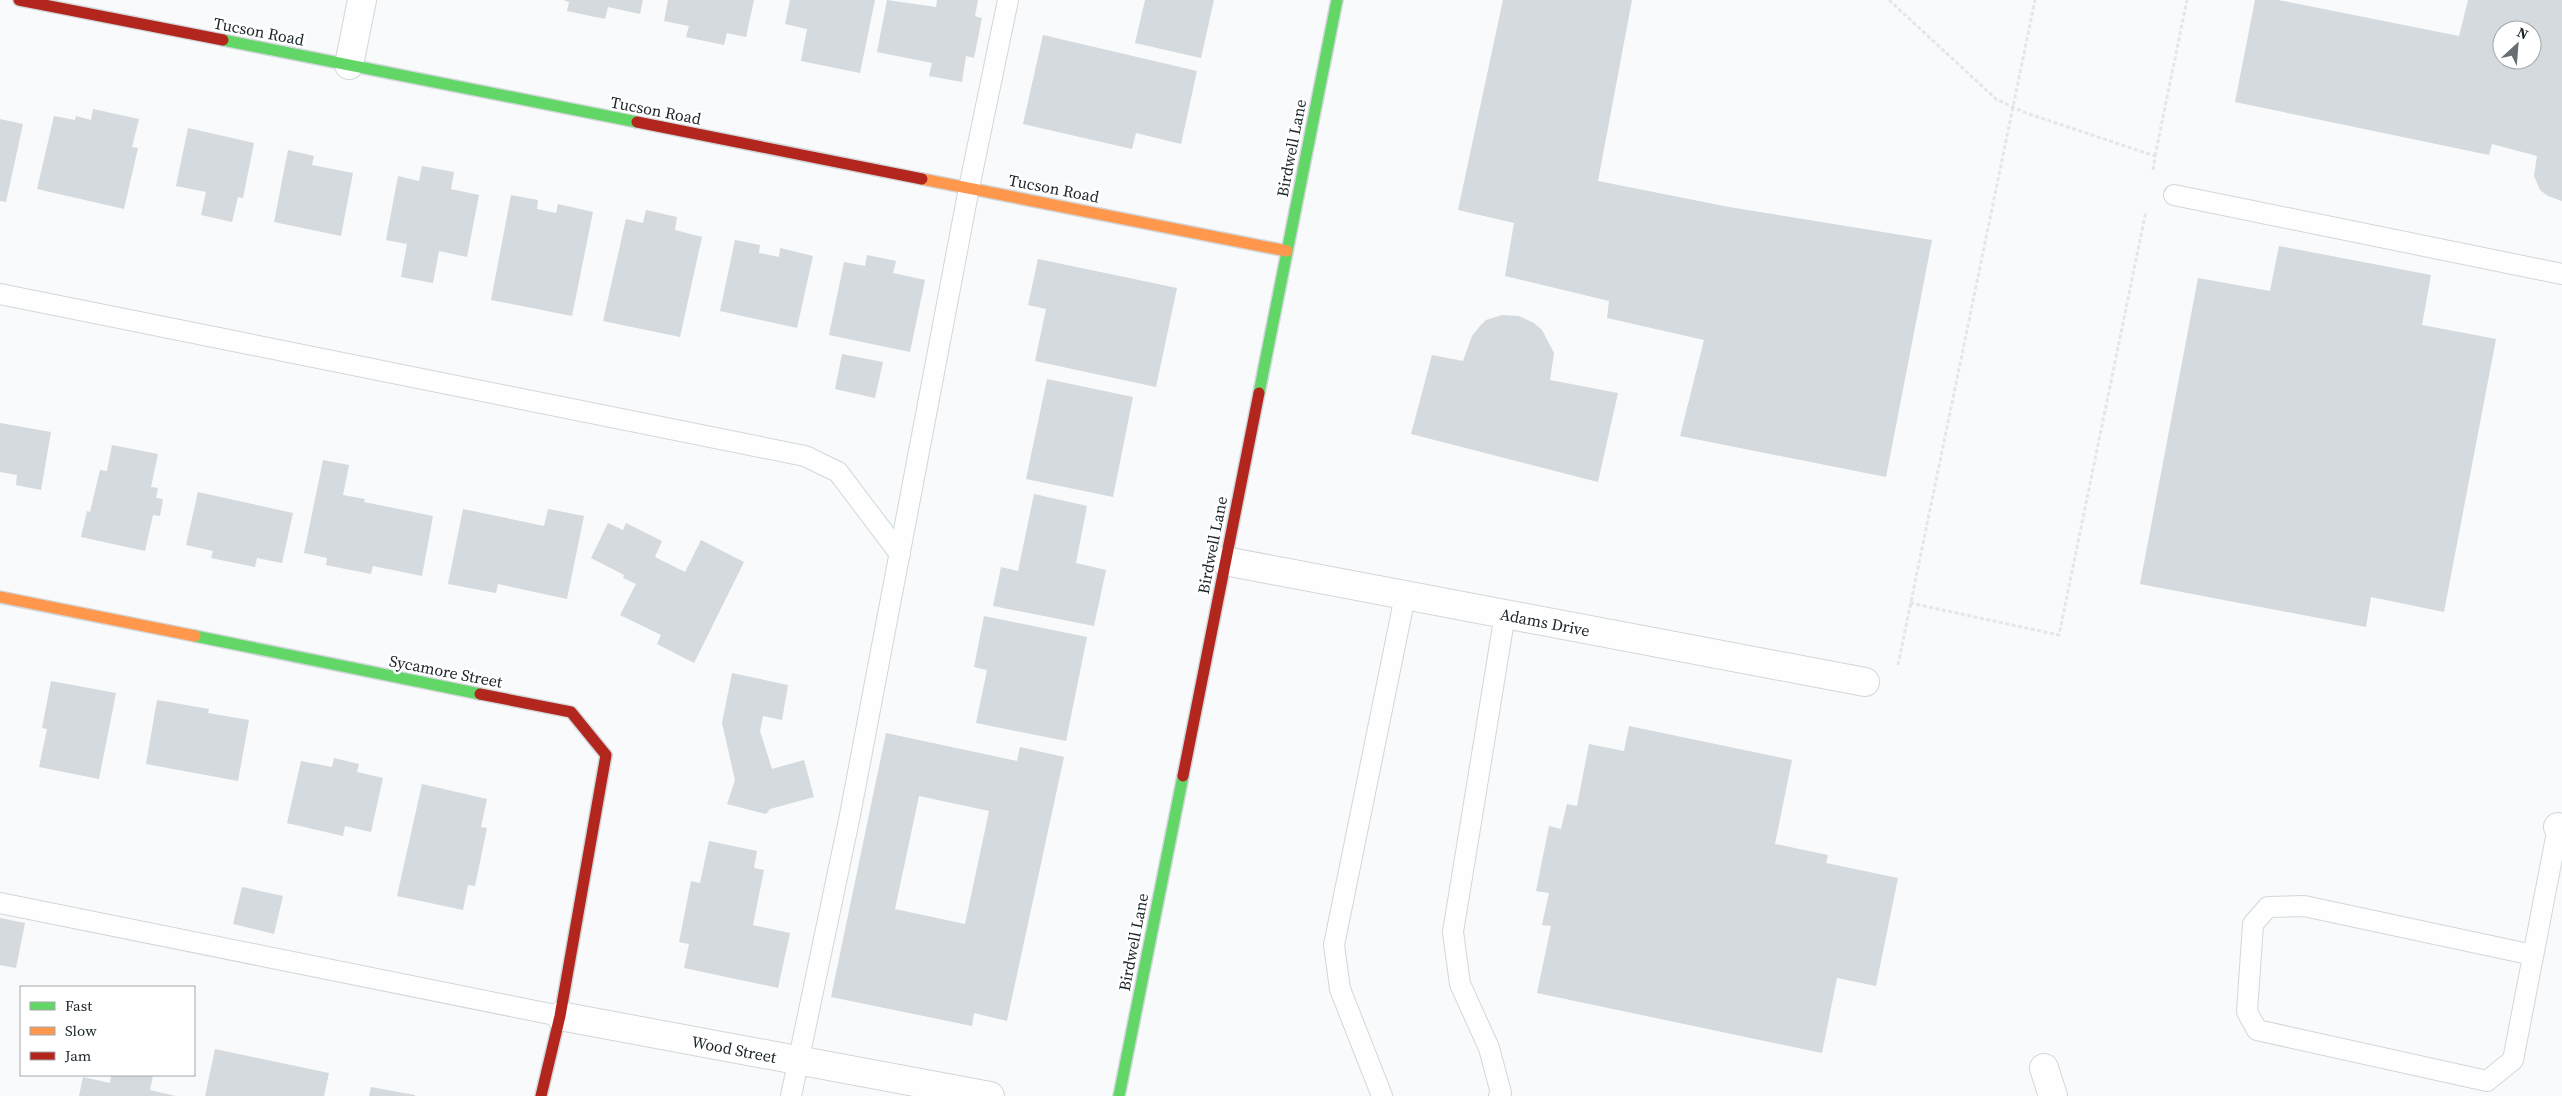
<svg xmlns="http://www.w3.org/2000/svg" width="2562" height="1096" viewBox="0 0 2562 1096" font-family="'Source Serif 4',serif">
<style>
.building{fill:#d4dadd;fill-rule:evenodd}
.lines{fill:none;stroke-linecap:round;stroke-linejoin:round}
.lane-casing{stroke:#d1d7da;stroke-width:22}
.street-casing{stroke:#d1d7da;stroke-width:30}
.fast-casing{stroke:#d1d7da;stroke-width:14}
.slow-casing{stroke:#d1d7da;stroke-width:14}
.jam-casing{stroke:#d1d7da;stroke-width:14}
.path{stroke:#e4e6e7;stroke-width:3;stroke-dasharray:4 2.5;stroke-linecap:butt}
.lane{stroke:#fefeff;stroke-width:20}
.street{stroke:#fefeff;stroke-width:28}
.fast{stroke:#63d668;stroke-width:11}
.slow{stroke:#ff974d;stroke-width:11}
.jam{stroke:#b3261e;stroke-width:11}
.labels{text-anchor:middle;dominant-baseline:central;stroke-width:5;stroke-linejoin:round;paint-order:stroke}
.street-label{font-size:16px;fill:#1a2429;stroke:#fff}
</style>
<rect width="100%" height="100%" fill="#f8fafc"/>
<g class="building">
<polygon points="563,0 643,0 640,14 608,7 605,19 567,11 569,2"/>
<polygon points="668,0 754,0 746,37 727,33 724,45 686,37 689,26 664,21"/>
<polygon points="790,0 875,0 860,73 801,61 807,29 785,24"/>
<polygon points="887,0 936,7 937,0 978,0 975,16 982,18 974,58 966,56 962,82 929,76 932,63 877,52"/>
<polygon points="1145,0 1214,0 1201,58 1135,43"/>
<polygon points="1503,0 1632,0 1598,181 1729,207 1932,240 1886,477 1680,436 1704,340 1607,318 1609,301 1505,276 1514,223 1458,210"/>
<path d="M2255 0H2278L2459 36 2468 0H2562V201L2548 196 2540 190 2534 176 2537 156 2492 144 2489 155 2235 102ZM2502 30H2532V60H2502Z"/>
<polygon points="1043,35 1197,71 1181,144 1136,133 1132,149 1023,124"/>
<polygon points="93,109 139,119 132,147 138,148 124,209 37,189 54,116 75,120 76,116 91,120"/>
<polygon points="0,119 23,124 6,202 0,201"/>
<polygon points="188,128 254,143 243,198 238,197 232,222 201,215 206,192 176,186"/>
<polygon points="288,150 314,156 312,165 353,173 341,236 274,222"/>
<polygon points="422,166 454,172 451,189 479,195 467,257 439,251 433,283 401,277 407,244 386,240 398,176 419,181"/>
<polygon points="511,195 538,200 537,209 556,213 558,204 593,212 572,316 491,300"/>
<polygon points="646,210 677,217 675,230 702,237 680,337 603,321 626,219 643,223"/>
<polygon points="735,240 760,245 759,253 779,257 780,248 813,256 797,328 720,311"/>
<polygon points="2279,246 2431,275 2422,325 2496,339 2444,612 2371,597 2366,627 2140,584 2198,278 2270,291"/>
<polygon points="867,255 896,261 893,273 925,280 910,352 829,335 844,262 865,266"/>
<polygon points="1038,259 1177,288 1156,387 1035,361 1046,309 1028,305"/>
<polygon points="1502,315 1519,316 1534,323 1542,330 1554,353 1550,380 1618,393 1598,482 1411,434 1432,355 1463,361 1472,336 1480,326 1486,320"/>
<polygon points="842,354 883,362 875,398 835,389"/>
<polygon points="1047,379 1133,397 1113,497 1026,479"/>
<polygon points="0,423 51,432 41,490 16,485 17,475 0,472"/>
<polygon points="112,445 158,454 151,487 158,488 156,498 163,499 160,516 153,515 145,551 81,537 87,511 90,512 100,470 107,471"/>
<polygon points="323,460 349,465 343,495 365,499 364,502 433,516 422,576 373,566 371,574 326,565 327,558 304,553"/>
<polygon points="198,492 293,513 282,563 257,558 255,567 211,558 213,551 186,545"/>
<polygon points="1034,494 1087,506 1076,563 1106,570 1094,626 993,606 1001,567 1018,571"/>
<polygon points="463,509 544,526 548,509 584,516 567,599 498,584 496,593 448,584"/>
<polygon points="608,523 623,530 626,523 662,541 655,557 685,572 701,540 744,562 694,663 657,644 661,635 620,615 636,584 623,578 624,575 591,558"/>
<polygon points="984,616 1087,637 1066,741 976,723 987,670 974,667"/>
<polygon points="732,673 788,685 782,720 763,716 760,731 772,769 804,760 814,797 770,809 766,814 727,804 735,780 722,723"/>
<polygon points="51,681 116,693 99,779 39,767 47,729 42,728"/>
<polygon points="157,700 209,709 208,713 249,720 238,781 146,764"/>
<polygon points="1629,726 1792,760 1775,844 1828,855 1826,863 1898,878 1876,986 1837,978 1822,1053 1537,993 1551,926 1542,925 1549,893 1536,891 1549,826 1561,829 1567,804 1577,806 1589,744 1624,751"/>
<path d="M886 733 1017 761 1020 747 1064 757 1007 1021 974 1013 972 1026 831 997ZM919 796 989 811 965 924 895 909Z"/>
<polygon points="334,758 359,764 357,772 383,778 371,832 345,826 343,836 287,823 301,761 332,767"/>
<polygon points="422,784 487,799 481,827 487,828 475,886 468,885 463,910 397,896"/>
<polygon points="709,841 757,851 754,868 764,870 753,925 790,933 778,988 684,968 689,944 679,942 691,881 700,883"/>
<polygon points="242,887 283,896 274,934 233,924"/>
<polygon points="0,918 25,923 16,968 0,965"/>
<polygon points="215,1049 329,1073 324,1096 205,1096"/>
<polygon points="111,1075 153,1075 150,1090 176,1096 79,1096 83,1077 110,1083"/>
<polygon points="371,1087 415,1095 415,1096 369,1096"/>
</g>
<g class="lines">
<defs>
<g id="lane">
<polyline points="2174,195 2562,274"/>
<polyline points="0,294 805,456 838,472 900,554"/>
<polyline points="0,903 560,1016"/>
<polyline points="2533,955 2304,906 2268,907 2253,924 2247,1012 2257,1030 2487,1081 2513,1060 2558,827"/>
<polyline points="791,1096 849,820 969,188 1008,0"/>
<polyline points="1382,1096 1340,989 1334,945 1405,596"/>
<polyline points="1499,1096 1501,1093 1489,1048 1460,984 1453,932 1505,614"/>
</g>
<g id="street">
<polyline points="349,65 362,0"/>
<polyline points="1225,561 1865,682"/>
<polyline points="2558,827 2562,828"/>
<polyline points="560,1016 990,1096"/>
<polyline points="2044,1068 2053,1096"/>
</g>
<g id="fast">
<polyline points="223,40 637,122"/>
<polyline points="1259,393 1337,0"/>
<polyline points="195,636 480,694"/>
<polyline points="1119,1096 1183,776"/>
</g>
<g id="slow">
<polyline points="922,179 1287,251"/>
<polyline points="0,597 195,636"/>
</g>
<g id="jam">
<polyline points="19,0 223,40"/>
<polyline points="637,122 922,179"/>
<polyline points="480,694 571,712 606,755 560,1016 541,1096"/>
<polyline points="1183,776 1259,393"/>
</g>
</defs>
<use href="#lane" class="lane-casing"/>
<use href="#street" class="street-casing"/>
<use href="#fast" class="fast-casing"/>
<use href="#slow" class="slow-casing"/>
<use href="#jam" class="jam-casing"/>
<g class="path">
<polyline points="1889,0 1996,99 2026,113 2155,156 2153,170"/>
<polyline points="2155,156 2187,0"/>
<polyline points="1910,603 2059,635 2146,211"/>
<polyline points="1898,665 2035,0"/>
</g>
<use href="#lane" class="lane"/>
<use href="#street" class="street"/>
<use href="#fast" class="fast"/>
<use href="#slow" class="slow"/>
<use href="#jam" class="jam"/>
</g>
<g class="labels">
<g class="street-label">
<text transform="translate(259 31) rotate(11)">Tucson Road</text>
<text transform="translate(656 110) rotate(11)">Tucson Road</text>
<text transform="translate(1291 148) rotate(-79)">Birdwell Lane</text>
<text transform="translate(1054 188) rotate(11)">Tucson Road</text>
<text transform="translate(1212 545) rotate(-79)">Birdwell Lane</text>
<text transform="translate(1545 622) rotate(11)">Adams Drive</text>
<text transform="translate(446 671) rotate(11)">Sycamore Street</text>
<text transform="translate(1133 942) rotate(-79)">Birdwell Lane</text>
<text transform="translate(734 1049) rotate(11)">Wood Street</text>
</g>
</g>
<rect x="20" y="986" width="175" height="90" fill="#ffffff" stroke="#a3a7a9"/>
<rect x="30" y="1002" width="25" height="8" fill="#63d668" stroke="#a3a7a9"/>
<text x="65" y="1011" font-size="15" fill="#1a2429">Fast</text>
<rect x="30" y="1027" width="25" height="8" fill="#ff974d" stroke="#a3a7a9"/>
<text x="65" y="1036" font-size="15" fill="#1a2429">Slow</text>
<rect x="30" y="1052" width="25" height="8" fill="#b3261e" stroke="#a3a7a9"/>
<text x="65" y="1061" font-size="15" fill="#1a2429">Jam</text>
<g transform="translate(2517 45) rotate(26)"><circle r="24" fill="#ffffff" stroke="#a3a7a9"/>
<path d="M0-4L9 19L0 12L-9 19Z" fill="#686f73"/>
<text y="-8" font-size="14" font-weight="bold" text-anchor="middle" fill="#1a2429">N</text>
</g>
</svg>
